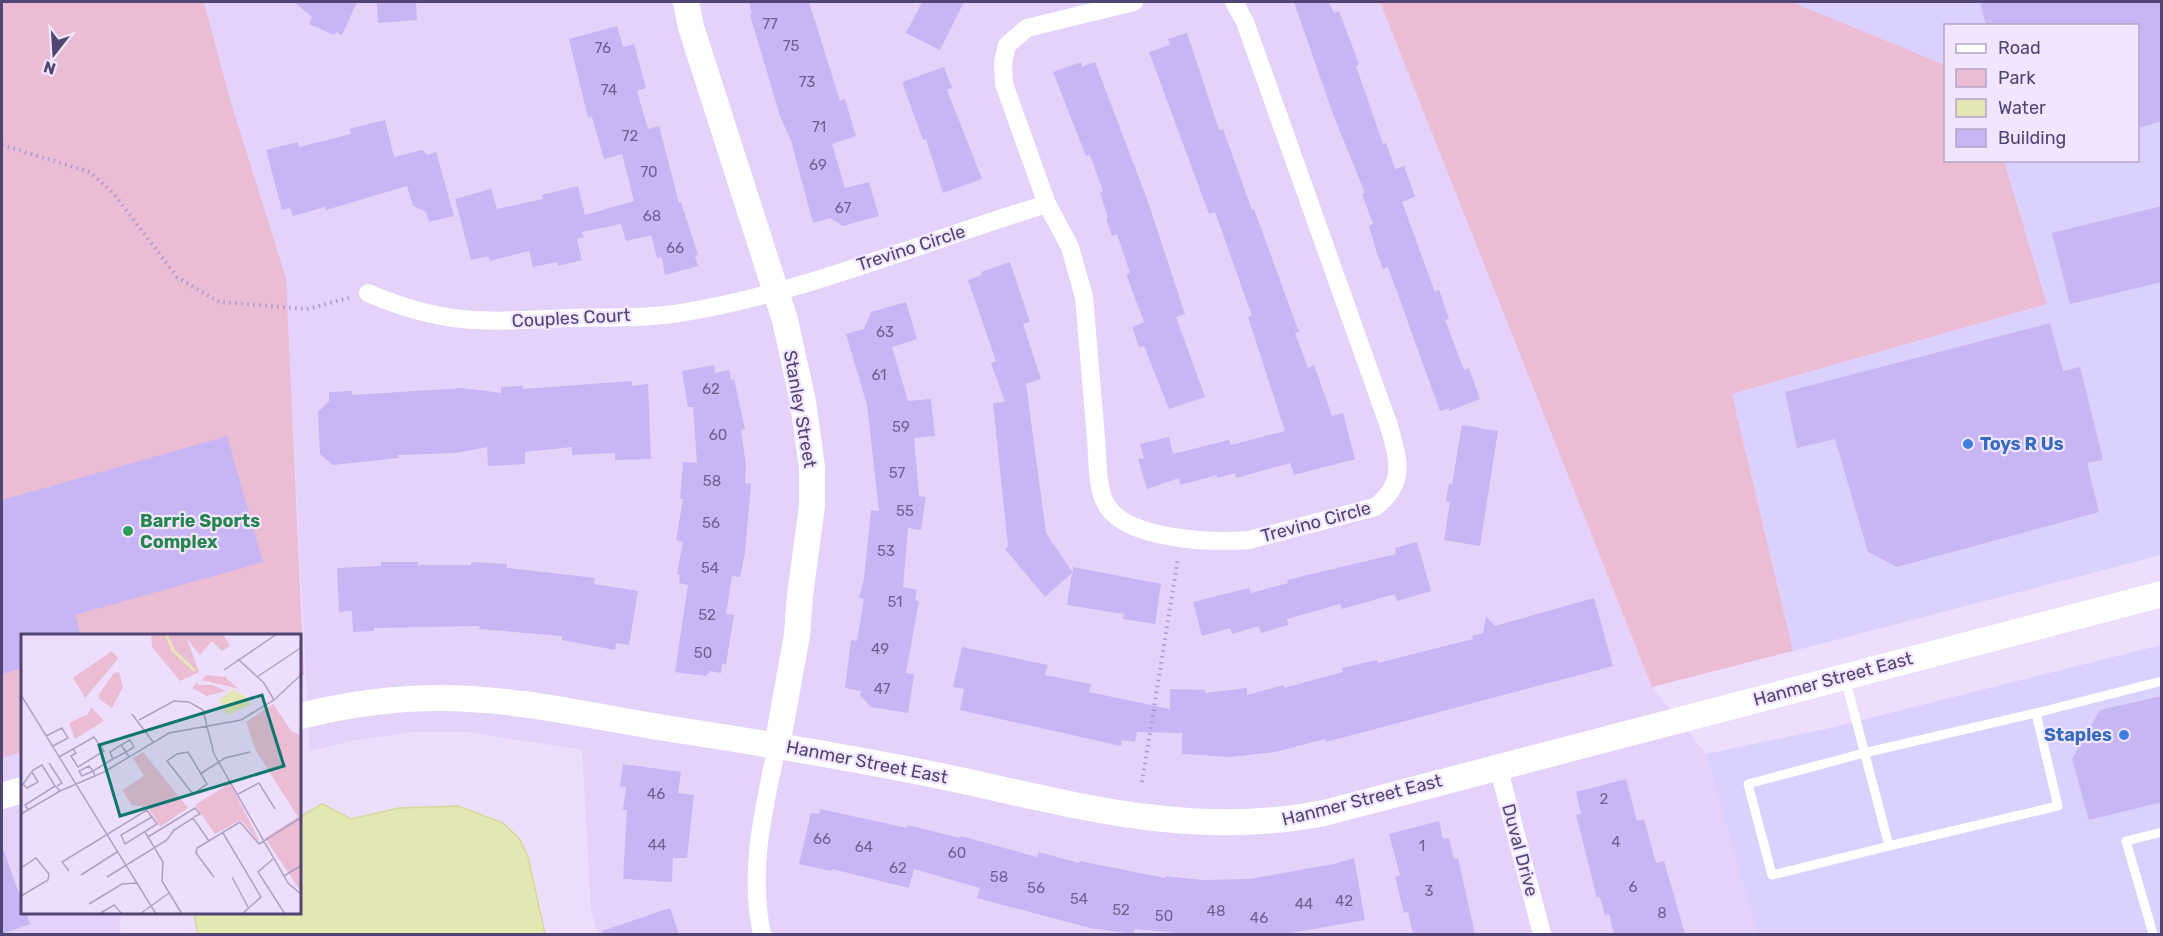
<svg xmlns="http://www.w3.org/2000/svg" width="2163" height="936" viewBox="0 0 2163 936" font-family="Rubik,sans-serif">
<style>
.residential{fill:#e5d2fa}
.commercial{fill:#dad1fe}
.green{fill:#eabdd4}
.water{fill:#e4e6b3;stroke:#d5d998;stroke-width:1.5}
.building{fill:#c8b5f3}
.lines{fill:none;stroke-linecap:round;stroke-linejoin:round}
.path{stroke:#ab99d7;stroke-width:4;stroke-dasharray:1.5 4.5;stroke-linecap:butt}
.lane{stroke:#fff;stroke-width:9}
.street{stroke:#fff;stroke-width:18}
.secondary{stroke:#fff;stroke-width:26}
.shop-dot{fill:#3f7fe0;stroke:#f2e5ff;stroke-width:2}
.leisure-dot{fill:#2e9e5b;stroke:#f2e5ff;stroke-width:2}
.labels{text-anchor:middle;dominant-baseline:central;stroke-width:4.5;stroke-linejoin:round;paint-order:stroke}
.number-label{font-size:15px;fill:#6f6293}
.street-label{font-size:18px;fill:#514673;stroke:#f2e5ff}
.shop-label{font-size:18px;font-weight:bold;fill:#366cbe;stroke:#f2e5ff;text-anchor:start}
.leisure-label{font-size:18px;font-weight:bold;fill:#27864d;stroke:#f2e5ff;text-anchor:start}
.inset-river{fill:none;stroke:#e4e6b3;stroke-width:3}
.inset-road{fill:none;stroke:#afa1c6;stroke-width:1.5}
.view{fill:#0f766e;fill-opacity:0.15;stroke:#0f766e;stroke-width:3}
.inset-edge{fill:none;stroke:#514673;stroke-width:3}
</style>
<rect width="100%" height="100%" fill="#eedefd"/>
<g class="residential">
<polygon points="204,2 1380,2 1652,687 1706,754 1757,934 598,934 591,910 582,750 468,732 415,732 356,740 310,751 291,393 231,103"/>
<polygon points="22,752 22,914 120,914 120,934 2,934 2,758"/>
</g>
<g class="commercial">
<polygon points="1796,2 2161,2 2161,555 1793,651 1732,394 2047,304 2004,161 2138,160 2138,26 1946,26 1945,65 1797,4"/>
<polygon points="2161,645 2161,934 1757,934 1706,754 1830,728"/>
</g>
<g class="green">
<polygon points="2,2 204,2 231,103 286,278 304,675 300,676 300,636 22,636 22,752 2,758"/>
<polygon points="1380,2 1797,2 1797,4 1945,65 1946,160 2004,161 2047,304 1732,394 1793,651 1652,687"/>
</g>
<polygon class="water" points="322,804 351,819 399,808 458,806 503,823 519,838 528,857 545,934 198,934 194,914 300,914 300,817"/>
<g class="building">
<polygon points="294,2 357,2 342,35 336,32 334,35 309,24 312,17"/>
<polygon points="377,2 416,2 417,20 378,23"/>
<polygon points="749,2 809,2 840,101 845,99 856,136 832,144 845,188 869,182 879,216 843,226 830,218 813,223 791,141 780,116 750,15 752,14"/>
<polygon points="922,2 964,2 940,50 906,33"/>
<polygon points="1294,2 1329,2 1334,13 1339,11 1359,64 1356,66 1383,144 1386,143 1395,169 1404,166 1415,197 1402,202 1435,292 1439,290 1449,319 1445,320 1464,370 1469,368 1480,399 1449,411 1449,408 1440,411 1388,267 1383,269 1377,253 1369,226 1373,224 1362,194 1365,193 1334,117"/>
<polygon points="1980,2 2162,2 2162,121 2138,128 2138,26 1986,26"/>
<polygon points="617,26 623,47 634,44 646,88 637,91 648,129 659,126 679,203 681,202 698,255 695,256 698,266 665,275 662,257 657,258 651,235 626,241 621,224 582,232 584,237 577,239 582,260 558,266 557,262 533,267 529,251 490,261 488,256 471,260 455,199 491,189 497,209 543,199 542,195 578,186 585,215 634,201 622,154 604,159 592,117 588,118 569,39"/>
<polygon points="1187,33 1219,130 1223,129 1252,210 1254,209 1299,332 1295,333 1308,368 1314,365 1332,416 1343,413 1355,459 1294,475 1290,463 1236,478 1235,473 1217,478 1217,475 1180,485 1179,478 1147,489 1138,459 1144,458 1140,444 1169,437 1173,454 1229,440 1231,445 1285,431 1248,317 1252,316 1215,212 1209,214 1149,52 1170,45 1168,39"/>
<polygon points="1081,62 1082,67 1095,62 1148,202 1185,314 1176,317 1205,397 1169,409 1144,346 1139,347 1132,327 1144,322 1126,274 1130,273 1117,234 1112,236 1106,218 1108,217 1100,193 1103,191 1090,155 1086,156 1053,72"/>
<polygon points="944,67 952,88 947,90 982,179 943,193 926,139 923,140 902,82"/>
<polygon points="385,120 394,157 422,150 428,155 436,152 454,216 429,222 426,212 413,206 407,186 326,210 325,207 293,216 290,208 282,210 266,150 298,142 299,147 351,134 349,129"/>
<polygon points="2162,206 2162,282 2070,304 2052,233"/>
<polygon points="1010,262 1030,322 1023,324 1041,379 1026,384 1046,533 1073,573 1073,567 1161,584 1155,624 1123,619 1124,614 1067,605 1072,573 1045,597 1005,549 1008,547 993,403 1005,402 991,363 996,361 968,280 982,275 981,272"/>
<polygon points="906,302 917,339 892,347 908,401 931,399 935,436 914,438 919,496 926,497 921,530 908,528 903,587 917,590 915,600 919,601 906,673 914,674 908,713 871,707 860,695 861,691 845,688 851,640 857,641 864,599 859,598 864,579 871,510 879,511 867,405 846,334 864,329 871,312"/>
<polygon points="2050,323 2063,371 2080,367 2103,460 2087,463 2099,512 1897,567 1868,552 1835,439 1797,448 1785,392"/>
<polygon points="714,365 715,373 729,370 731,380 734,379 745,429 741,430 746,466 745,483 751,484 745,553 740,577 732,576 726,614 734,615 726,664 722,664 721,673 710,671 706,676 675,672 688,585 679,583 680,575 677,574 683,542 676,540 683,499 680,499 683,462 697,463 693,407 688,407 682,371"/>
<polygon points="632,381 632,386 648,384 651,459 615,460 615,453 572,455 572,447 525,452 525,464 488,466 487,447 456,453 398,455 399,458 333,465 320,454 318,412 329,401 329,392 352,391 352,395 463,388 501,393 501,387 523,386 523,389"/>
<polygon points="1462,425 1498,431 1480,546 1444,540 1450,502 1446,501 1449,483 1452,484"/>
<polygon points="227,436 263,562 75,615 81,636 22,636 22,668 2,674 2,500"/>
<polygon points="1417,542 1431,591 1397,601 1395,594 1342,609 1340,604 1287,619 1288,625 1261,633 1259,626 1232,634 1230,628 1202,636 1193,602 1249,588 1251,593 1288,583 1287,580 1396,554 1395,548"/>
<polygon points="381,562 418,562 418,565 471,565 471,562 507,564 507,568 595,578 594,584 638,591 629,645 616,643 615,650 562,640 562,636 479,629 480,626 374,628 374,631 353,632 352,611 339,612 337,568 381,566"/>
<polygon points="1594,598 1613,666 1326,742 1325,739 1275,752 1230,757 1182,754 1182,733 1137,732 1135,742 1122,740 1121,746 960,710 964,689 953,687 962,647 1048,665 1045,675 1091,684 1089,692 1170,709 1170,689 1205,690 1205,693 1247,688 1247,695 1284,685 1284,688 1343,672 1342,668 1377,660 1378,663 1473,639 1472,636 1483,633 1486,616 1495,626"/>
<polygon points="2162,696 2162,802 2089,820 2072,759 2100,710"/>
<polygon points="623,764 681,772 678,793 694,795 687,858 673,858 672,882 623,879 627,810 623,810 626,787 620,786"/>
<polygon points="1626,779 1637,821 1644,819 1656,863 1664,861 1685,934 1614,934 1609,914 1605,915 1600,897 1597,898 1576,815 1581,814 1576,792"/>
<polygon points="820,809 907,828 907,825 960,838 961,836 1037,857 1039,852 1079,863 1080,861 1165,878 1166,876 1202,880 1249,879 1334,864 1354,858 1365,920 1285,934 1189,934 1135,929 1133,934 1090,928 977,898 980,888 914,869 909,888 832,869 831,871 799,864 811,813 819,814"/>
<polygon points="1439,821 1443,839 1449,838 1454,859 1458,858 1475,934 1413,934 1408,912 1404,913 1395,877 1400,875 1389,834"/>
<polygon points="2,851 4,851 22,902 22,914 27,914 30,924 2,934"/>
<polygon points="670,908 679,934 603,934 602,931"/>
</g>
<g class="lines">
<g class="path">
<polyline points="2,145 90,172 114,194 177,277 219,302 307,309 349,298"/>
<polyline points="1142,782 1178,558"/>
</g>
<g class="lane">
<polyline points="1845,678 1889,846 1772,875 1748,784 1864,753 2036,713 2058,806 1889,846"/>
<polyline points="2036,713 2162,681"/>
<polyline points="2153,934 2126,841 2162,832"/>
</g>
<g class="street">
<path d="M1134 2 1027 28 1007 45 1003 62 1004 84 1047 204 1070 247 1084 297C1088 344 1092 391 1096 438 1098 458 1096 489 1107 506 1129 540 1213 543 1249 540L1375 507C1407 483 1398 459 1389 426L1245 22 1234 2"/>
<path d="M368 293C444 326 487 322 568 318 606 317 648 319 686 312 810 291 927 240 1047 204"/>
<polyline points="1498,766 1542,934"/>
<path d="M762 934C748 870 764 809 777 746"/>
</g>
<g class="secondary">
<polyline points="686,2 691,27 785,320 803,402 812,467 812,506 800,595 797,635 777,746"/>
<path d="M300 716C345 705 392 698 439 698 517 698 595 717 671 729 769 744 867 760 964 781 1086 808 1198 838 1324 813L2162 594"/>
<polyline points="2,796 22,790"/>
</g>
</g>
<g class="shop-dot">
<circle cx="1968" cy="444" r="6"/>
<circle cx="2124" cy="735" r="6"/>
</g>
<circle class="leisure-dot" cx="128" cy="531" r="6"/>
<g class="labels">
<g class="number-label">
<text x="770" y="24">77</text>
<text x="791" y="46">75</text>
<text x="603" y="48">76</text>
<text x="807" y="82">73</text>
<text x="609" y="90">74</text>
<text x="819" y="127">71</text>
<text x="630" y="136">72</text>
<text x="818" y="165">69</text>
<text x="649" y="172">70</text>
<text x="843" y="208">67</text>
<text x="652" y="216">68</text>
<text x="675" y="248">66</text>
<text x="885" y="332">63</text>
<text x="879" y="375">61</text>
<text x="711" y="389">62</text>
<text x="901" y="427">59</text>
<text x="718" y="435">60</text>
<text x="897" y="473">57</text>
<text x="712" y="481">58</text>
<text x="905" y="511">55</text>
<text x="711" y="523">56</text>
<text x="886" y="551">53</text>
<text x="710" y="568">54</text>
<text x="895" y="602">51</text>
<text x="707" y="615">52</text>
<text x="880" y="649">49</text>
<text x="703" y="653">50</text>
<text x="882" y="689">47</text>
<text x="656" y="794">46</text>
<text x="1604" y="799">2</text>
<text x="822" y="839">66</text>
<text x="1616" y="842">4</text>
<text x="657" y="845">44</text>
<text x="1422" y="846">1</text>
<text x="864" y="847">64</text>
<text x="957" y="853">60</text>
<text x="898" y="868">62</text>
<text x="999" y="877">58</text>
<text x="1633" y="887">6</text>
<text x="1036" y="888">56</text>
<text x="1429" y="891">3</text>
<text x="1079" y="899">54</text>
<text x="1344" y="901">42</text>
<text x="1304" y="904">44</text>
<text x="1121" y="910">52</text>
<text x="1216" y="911">48</text>
<text x="1662" y="913">8</text>
<text x="1164" y="916">50</text>
<text x="1259" y="918">46</text>
</g>
<g class="street-label">
<text transform="translate(911 248) rotate(-18)">Trevino Circle</text>
<text transform="translate(571 318) rotate(-3)">Couples Court</text>
<text transform="translate(800 409) rotate(80)">Stanley Street</text>
<text transform="translate(1316 522) rotate(-15)">Trevino Circle</text>
<text transform="translate(1833 679) rotate(-15)">Hanmer Street East</text>
<text transform="translate(867 762) rotate(11)">Hanmer Street East</text>
<text transform="translate(1362 800) rotate(-14)">Hanmer Street East</text>
<text transform="translate(1520 850) rotate(75)">Duval Drive</text>
</g>
<g class="shop-label">
<text x="1980" y="444">Toys R Us</text>
<text x="2112" y="735" text-anchor="end">Staples</text>
</g>
<g class="leisure-label">
<text x="140" y="521">Barrie Sports<tspan x="140" dy="21">Complex</tspan></text>
</g>
</g>
<g transform="translate(21 634)">
<rect width="280" height="280" fill="#eedefd"/>
<path d="M130 0H202L209 12 201 17 191 7 179 21 166 5 178 38 159 47 131 13ZM91 17 97 25 64 64 52 44ZM98 38 102 53 91 74 78 65V60L93 39ZM185 41 204 43 218 55 181 46ZM176 48 177 51H192L205 57 186 62 171 54ZM252 70 271 98 280 101V258L244 204 277 183 235 117 225 88ZM70 73 83 87 54 105 48 89 67 80ZM122 118 167 174 139 193 127 173 111 171 101 156 123 142 112 124ZM209 149 238 206 237 207 220 186 194 200 174 171Z" fill="#eabdd4"/>
<path d="M212 55 225 63 229 71 206 81 198 66Z" fill="#e4e6b3"/>
<path class="inset-river" d="M145 0 152 16 174 37"/>
<path class="inset-road" d="M217 25 243 49 253 66M203 36 256 0M236 43 281 13M0 61 135 280M111 80 132 108M118 86 153 67 168 68 182 76 193 120 267 249 281 261M25 102 41 94 47 104 32 112M100 111 89 118 92 125 105 118 113 113 109 106 100 111 105 118 108 123M167 118 186 150 172 160 146 127 156 120ZM38 123 73 103 83 117 57 133 50 122 55 119 52 115M28 129 41 149 36 152M179 140 204 124 229 118M74 142 72 137 68 132 58 137 61 142 72 137 92 125M3 151 6 154 17 148 11 138M0 153 12 136 21 131 34 152M217 160 238 149 254 175M7 176 4 171 34 152 39 157M0 180 39 157 83 138 148 99 220 86 253 66 281 40M124 198 142 228 141 247 161 280M202 199 240 263 221 280M127 203 174 174 179 180 173 183M252 225 237 238 264 280M0 234 15 224 28 240 27 246 0 262M48 237 41 228 126 176 136 190 104 210 100 201 131 183M60 241 96 218M263 242 281 231M86 243 146 206 153 196 172 184 188 207M193 243 175 219 176 214 219 188 238 210 281 183M211 243 227 273M68 270 101 250 116 249M78 280 93 271 101 280M119 280 148 259"/>
<path class="view" d="M241 61 263 132 99 182 78 111Z"/>
<rect width="280" height="280" class="inset-edge"/>
</g>
<rect width="2163" height="936" fill="none" stroke="#514673" stroke-width="6"/>
<rect x="1944" y="24" width="195" height="138" fill="#f2e5ff" stroke="#b2a5c7" stroke-width="1.5"/>
<rect x="1956" y="44" width="30" height="9" fill="#ffffff" stroke="#b2a5c7" stroke-width="1.5"/>
<text x="1998" y="54" font-size="18" fill="#514673">Road</text>
<rect x="1956" y="69" width="30" height="18" fill="#eabdd4" stroke="#b2a5c7" stroke-width="1.5"/>
<text x="1998" y="84" font-size="18" fill="#514673">Park</text>
<rect x="1956" y="99" width="30" height="18" fill="#e4e6b3" stroke="#b2a5c7" stroke-width="1.5"/>
<text x="1998" y="114" font-size="18" fill="#514673">Water</text>
<rect x="1956" y="129" width="30" height="18" fill="#c8b5f3" stroke="#b2a5c7" stroke-width="1.5"/>
<text x="1998" y="144" font-size="18" fill="#514673">Building</text>
<g transform="translate(54 54) rotate(197)" stroke="#f2e5ff" stroke-width="4.5" paint-order="stroke">
<path d="M0-4.5L10 22L0 15L-10 22Z" fill="#514673"/>
<text y="-9" font-size="16" font-weight="bold" text-anchor="middle" fill="#514673">N</text>
</g>
</svg>
